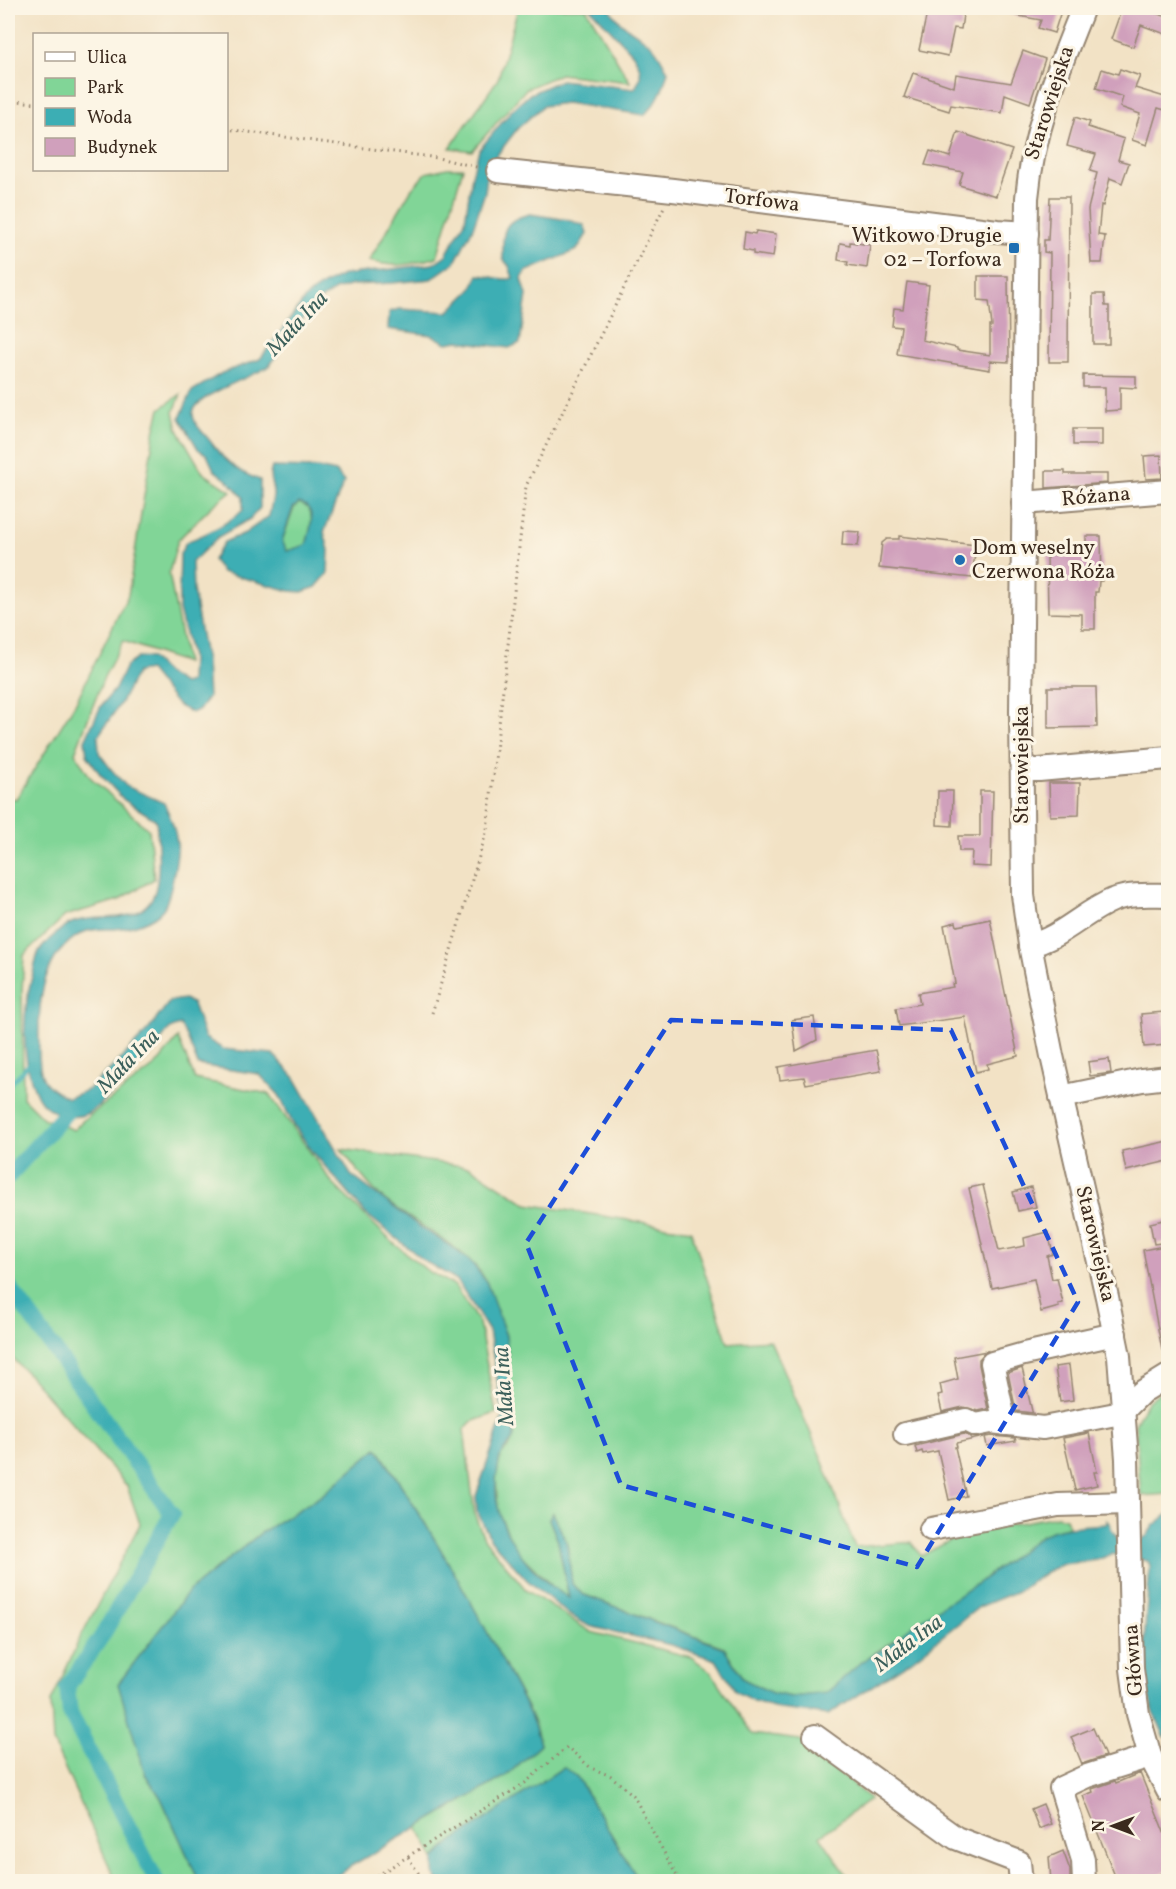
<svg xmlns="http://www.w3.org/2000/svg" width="1176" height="1889" viewBox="0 0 1176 1889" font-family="Vollkorn,serif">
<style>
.green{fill:#81d597;stroke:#5e805a;stroke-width:1.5}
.water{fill:#3caeb4;stroke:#3c6c69;stroke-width:1.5;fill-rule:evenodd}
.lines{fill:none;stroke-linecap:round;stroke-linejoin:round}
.stream{stroke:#3caeb4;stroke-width:4.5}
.canal{stroke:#3caeb4;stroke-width:16}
.building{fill:#d0a0bc}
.minor-casing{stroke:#968672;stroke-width:26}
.path{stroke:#968672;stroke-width:3;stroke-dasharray:1.5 4.5;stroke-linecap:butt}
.minor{stroke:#fff;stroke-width:22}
.marked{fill:none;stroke:#1d4ed8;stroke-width:4.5;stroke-dasharray:12 8;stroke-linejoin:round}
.poi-dot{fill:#1f6fb2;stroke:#fcf5e5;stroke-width:2}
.labels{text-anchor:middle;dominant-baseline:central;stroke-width:6;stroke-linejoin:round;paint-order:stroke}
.street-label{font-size:21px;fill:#3b2a1e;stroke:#fcf5e5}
.poi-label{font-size:21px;fill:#3b2a1e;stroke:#fcf5e5;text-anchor:end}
.water-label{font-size:22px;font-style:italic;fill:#3b5f5a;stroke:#fcf5e5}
</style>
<rect width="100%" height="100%" fill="#fcf5e5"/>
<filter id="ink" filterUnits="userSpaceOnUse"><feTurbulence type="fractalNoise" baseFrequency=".0167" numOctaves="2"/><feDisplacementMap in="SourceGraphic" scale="12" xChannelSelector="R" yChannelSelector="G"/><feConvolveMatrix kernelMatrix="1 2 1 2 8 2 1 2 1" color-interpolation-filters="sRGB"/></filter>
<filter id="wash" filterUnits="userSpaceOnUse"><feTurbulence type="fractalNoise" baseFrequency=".008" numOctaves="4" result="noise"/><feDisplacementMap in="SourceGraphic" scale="24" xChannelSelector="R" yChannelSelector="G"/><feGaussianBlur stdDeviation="1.35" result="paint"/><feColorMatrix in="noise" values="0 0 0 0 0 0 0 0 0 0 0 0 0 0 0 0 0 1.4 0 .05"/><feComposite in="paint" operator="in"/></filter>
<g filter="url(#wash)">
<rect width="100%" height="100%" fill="#f2e2c5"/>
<g class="green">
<polygon points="518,8 586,8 630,82 560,74 526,89 472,151 450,148 498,79"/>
<path d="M447 168H463L437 257C410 265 397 268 369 261L411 190 426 173Z"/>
<path d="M181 394 174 412 178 430 203 473 231 491 210 508 178 540 169 573 186 663 123 641 104 677 75 753 90 777 149 830 154 879 119 900 65 916 24 955 22 991 23 1098 43 1118 74 1130 81 1122 156 1065 178 1038 195 1079 269 1094 333 1184 392 1242 428 1271 454 1285 479 1323 496 1413 471 1422 464 1430 475 1516 485 1540 527 1591 591 1632 691 1657 710 1671 752 1734 800 1740 870 1799 820 1836 851 1881H639L577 1777 564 1767 451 1842 434 1859 418 1827 506 1776 540 1745C535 1717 518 1691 505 1666 466 1591 424 1518 377 1448L321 1496 262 1532 189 1591 145 1774 161 1798 199 1881H116L53 1742 51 1702 79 1640 140 1524 127 1486 29 1375 8 1354V798L16 799 75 704 128 595 155 428 160 409Z"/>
<path d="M299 503C319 508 310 530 306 546L287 551 282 541 294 508Z"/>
<path d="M341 1149 470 1167 527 1204 691 1230 728 1343 770 1340 821 1457 855 1547 912 1542 921 1556 964 1533 1057 1516 1066 1518 1069 1526 1042 1535 978 1583 863 1661 826 1694 792 1697 772 1693 743 1679 724 1647 582 1594 572 1584 567 1544 553 1513 550 1519 558 1541 569 1599 552 1586 516 1550 498 1512 496 1477 501 1454 510 1446 514 1436 513 1411 506 1336 486 1281C467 1245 406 1222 376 1192 363 1179 352 1163 341 1149Z"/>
<polygon points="1168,1386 1168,1494 1141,1496 1135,1424 1147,1402"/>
</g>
<g class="water">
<path d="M590 8H610C618 26 634 30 649 43 658 50 662 61 668 71 663 90 658 102 644 115L566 103 543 106 518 128 497 155 487 176 485 192 473 228 455 262 431 279 392 283 352 285 335 290 315 304 295 329 290 331C287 338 274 361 269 366 256 376 193 395 193 414 193 424 205 434 210 441 224 460 237 472 260 480V508L250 519 218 537 192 562 193 590 206 662 208 697 200 709 192 713 177 705 149 670 137 672 120 704 98 736 99 753 111 769 126 786 164 803C170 815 175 829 177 842 179 853 170 900 163 909 153 922 130 928 114 929 104 929 91 928 82 933 42 955 38 1001 39 1042 39 1053 38 1067 43 1078 48 1088 58 1093 68 1098L87 1090 118 1062 149 1029 170 1001 185 999 193 1004 205 1038 223 1049 273 1054 295 1078 351 1175 420 1227 452 1247 471 1262 486 1281 506 1336 514 1436C511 1445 505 1447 501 1454 499 1458 499 1464 498 1468 486 1521 527 1572 569 1598L558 1541 549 1519 553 1513 567 1544 572 1584 582 1594 724 1648 743 1679 772 1693 792 1697 826 1693 863 1661 888 1646 913 1625 978 1583 1042 1535C1063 1525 1083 1526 1106 1524V1520L1110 1524 1111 1528 1119 1540 1137 1542 1147 1536 1153 1526 1168 1514V1737L1165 1738C1161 1728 1156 1718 1152 1708 1138 1663 1147 1612 1150 1566L1148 1561 1112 1554 1097 1560 1063 1564 1050 1570 1018 1591 979 1607 912 1660 828 1715 780 1709 754 1701 736 1692 716 1660 671 1645 589 1626 568 1614 527 1580 491 1540 477 1511 476 1496 503 1416 489 1331 457 1280 426 1262 366 1214 312 1151 292 1122 279 1095 259 1074 198 1065 187 1037 180 1025C167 1028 166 1035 157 1045 151 1051 144 1057 137 1064 125 1076 100 1109 86 1114 70 1121 46 1112 38 1097 20 1061 22 1011 33 973 35 966 36 957 39 951 47 941 62 926 74 922 99 913 133 926 151 900 162 884 158 839 156 820L124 800 100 774 87 755 85 740 101 706 115 689 126 666 139 657 151 658 167 674 183 684 190 682 191 657 179 610V597L180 554 186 542C207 534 226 525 243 510V497L228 481 214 470 207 455 198 449 180 418 192 391 222 373 260 359 307 296 323 285 343 275 433 264 446 255 465 221 472 175 479 150 512 110 530 94 561 80 634 89C644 76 641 67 633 54Z"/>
<path d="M530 214 568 220 584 225 587 234 577 250 525 272 522 279 527 295 520 343 509 348 458 341 447 343 431 335 388 329 389 312 399 309 448 312 471 290 478 275C488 275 505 282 513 278L509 266 503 259C503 231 501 221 530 214Z"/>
<path d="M272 467 318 468 336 472 344 482 324 532 329 550 328 573 316 587 302 592 290 591 222 572 213 560 224 542 245 533 269 516C270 510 272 503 273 496 274 483 267 481 272 467ZM299 503C319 508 310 530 306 545L287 551 282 541 293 508Z"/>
<path d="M377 1448C423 1517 465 1589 503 1662 516 1689 534 1716 540 1745L506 1776 351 1866 329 1881H199L161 1798 145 1774 118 1684 189 1591 262 1532 321 1496Z"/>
<polygon points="564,1767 577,1777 639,1881 438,1881 434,1875 434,1859 451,1842"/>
</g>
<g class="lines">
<polyline class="stream" points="8,1086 31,1062"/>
<g class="canal">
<polyline points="8,1177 73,1105"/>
<polyline points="8,1285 172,1514 102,1636 67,1687 70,1713 157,1882"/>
</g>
</g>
<g id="blocks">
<g class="building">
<polygon points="928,8 964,8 961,29 954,28 948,56 919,50"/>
<polygon points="1008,8 1062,8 1054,33 1038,28 1041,20 1008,14"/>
<polygon points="1122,8 1145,13 1145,10 1168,17 1168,35 1141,25 1133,47 1111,39"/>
<polygon points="1023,51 1045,59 1030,103 1005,94 1002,113 951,105 949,111 904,97 913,73 954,87 956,74 1011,83"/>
<polygon points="1102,69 1118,74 1120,69 1140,76 1135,88 1168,98 1168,111 1158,108 1147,145 1132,140 1140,114 1120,107 1123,97 1096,88"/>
<polygon points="1075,117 1090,122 1088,127 1124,139 1118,160 1129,163 1122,183 1110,178 1103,206 1101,205 1098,235 1105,236 1102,263 1091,263 1088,209 1097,173 1090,171 1096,154 1067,146"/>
<polygon points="958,132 1012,150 996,196 959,185 963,172 925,165 930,151 950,157"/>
<polygon points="1050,197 1069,197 1068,362 1049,362 1050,253 1044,252 1044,240 1048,240"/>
<polygon points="756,231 776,234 773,257 753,254 753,251 743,249 745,232 755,234"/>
<polygon points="850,242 870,245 867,268 847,265 848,262 838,260 840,243 850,245"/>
<polygon points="978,276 1008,276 1009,362 990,361 990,370 897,354 901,327 892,326 894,308 903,309 907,282 929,285 922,340 957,348 957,350 990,355 990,326 992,326 989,301 978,300"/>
<polygon points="1093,294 1104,294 1105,306 1109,306 1109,344 1093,344"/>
<polygon points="1083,375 1136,376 1136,388 1120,387 1120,410 1105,411 1105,387 1083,387"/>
<rect x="1073" y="429" width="29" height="16"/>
<polygon points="1161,455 1162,478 1146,479 1144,456"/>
<polygon points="1046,471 1065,471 1065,474 1107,474 1107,483 1046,488"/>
<polygon points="843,531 860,532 858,546 842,545"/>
<polygon points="899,536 976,545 972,578 879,568 882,543 887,539 899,539"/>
<polygon points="1086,536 1101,536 1102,581 1099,581 1098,592 1095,592 1095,629 1082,629 1082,614 1048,613 1047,555 1086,554"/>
<polygon points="1048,687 1096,687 1097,727 1048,728"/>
<polygon points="1049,783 1080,783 1079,815 1050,816"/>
<polygon points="938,791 953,791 952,826 937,825"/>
<polygon points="980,791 993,791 991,867 971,866 972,851 959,851 958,836 980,836"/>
<polygon points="990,919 1018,1056 987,1064 988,1069 976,1072 965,1017 899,1026 896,1008 920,1004 918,993 953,987 952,984 955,983 944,925 956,922 957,926"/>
<polygon points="1164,1012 1167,1045 1144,1047 1141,1014"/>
<polygon points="814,1017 817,1040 796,1051 792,1020"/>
<polygon points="876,1050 881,1071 806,1084 804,1077 780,1080 778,1067"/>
<polygon points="1109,1059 1111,1073 1090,1076 1088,1062"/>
<polygon points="1168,1141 1168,1161 1126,1171 1122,1151"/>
<polygon points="983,1185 999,1251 1025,1246 1024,1238 1048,1232 1053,1254 1047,1256 1052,1279 1057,1278 1063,1303 1058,1304 1059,1307 1041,1312 1034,1279 992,1288 969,1188"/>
<polygon points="1031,1187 1036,1207 1018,1211 1013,1192"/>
<polygon points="1168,1219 1168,1242 1154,1244 1150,1223"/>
<polygon points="1164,1246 1168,1271 1168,1349 1162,1350 1143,1250"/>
<polygon points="987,1351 979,1359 979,1365 988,1409 978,1411 963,1407 942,1412 938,1395 942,1394 940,1384 958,1379 954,1357"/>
<polygon points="1069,1365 1073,1400 1060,1402 1055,1367"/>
<polygon points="1022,1368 1032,1411 1033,1413 1016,1411 1008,1373"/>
<polygon points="1089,1433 1097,1472 1094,1472 1097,1485 1075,1490 1063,1438"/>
<polygon points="964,1434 971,1437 984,1437 956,1443 957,1447 955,1447 966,1496 949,1500 938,1451 923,1454 922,1451 917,1453 915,1446"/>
<polygon points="992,1436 1015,1438 1016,1441 987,1446 985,1437"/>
<polygon points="1093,1728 1105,1756 1082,1764 1071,1737"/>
<polygon points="1140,1773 1168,1842 1168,1871 1143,1881 1117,1881 1083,1796 1093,1792 1092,1789 1115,1781 1116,1783"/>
<polygon points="1043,1804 1051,1824 1039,1829 1031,1809"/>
<polygon points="1063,1851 1070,1870 1070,1881 1051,1881 1049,1857"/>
</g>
</g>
</g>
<g filter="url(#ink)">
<use href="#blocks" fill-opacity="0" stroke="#968672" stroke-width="1.5"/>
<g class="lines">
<defs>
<g id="minor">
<path d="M1083 8C1058 70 1033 130 1027 198L1021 711 1023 895 1030 945 1052 1056 1107 1297 1119 1356 1127 1459 1132 1669 1138 1714 1150 1756 1168 1791"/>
<polyline points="498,171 673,190 997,231 1027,233"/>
<polyline points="1023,503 1168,491"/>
<polyline points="1022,770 1039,770 1168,758"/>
<path d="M1030 945C1061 938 1084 912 1113 900 1131 893 1150 895 1168 895"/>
<polyline points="1061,1097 1142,1080 1168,1077"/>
<polyline points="1005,1424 992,1363 1024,1354 1115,1334"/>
<polyline points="905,1434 966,1420 976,1425 991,1422 1043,1428 1116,1414 1124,1410 1142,1392 1168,1376"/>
<polyline points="931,1529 1058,1505 1128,1503"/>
<polyline points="815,1736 956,1838 1019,1862 1021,1882"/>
<polyline points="1084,1882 1083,1860 1061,1788 1087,1776 1150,1756"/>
</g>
</defs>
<use href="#minor" class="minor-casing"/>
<g class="path">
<polyline points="8,100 34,103"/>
<polyline points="226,129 438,158 481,168"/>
<polyline points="432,1013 487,830 526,486 664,207"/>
<polyline points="408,1857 424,1882"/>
<polyline points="367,1882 525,1783 567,1747 591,1768 611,1776 633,1795 680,1882"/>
</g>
<use href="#minor" class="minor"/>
</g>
</g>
<path class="marked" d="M671 1020 951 1030 1078 1302 917 1567 621 1485 526 1243Z"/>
<g class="poi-dot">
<rect x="1008" y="242" width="12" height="12" rx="3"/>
<circle cx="960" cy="560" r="6"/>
</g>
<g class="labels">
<g class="street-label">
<text transform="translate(1050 103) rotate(-72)">Starowiejska</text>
<text transform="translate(762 201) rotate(7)">Torfowa</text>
<text transform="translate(1096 497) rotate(-5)">Różana</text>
<text transform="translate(1022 765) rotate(-90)">Starowiejska</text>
<text transform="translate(1095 1244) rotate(77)">Starowiejska</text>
<text transform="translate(1134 1660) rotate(-94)">Główna</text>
</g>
<g class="poi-label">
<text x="1002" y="236">Witkowo Drugie<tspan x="1002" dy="24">02 – Torfowa</tspan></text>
<text x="972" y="548" text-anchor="start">Dom weselny<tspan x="972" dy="24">Czerwona Róża</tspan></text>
</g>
<g class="water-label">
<text transform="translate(298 324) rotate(-47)">Mała Ina</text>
<text transform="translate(129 1062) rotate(-46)">Mała Ina</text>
<text transform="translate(505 1386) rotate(-94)">Mała Ina</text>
<text transform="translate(909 1644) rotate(-37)">Mała Ina</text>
</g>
</g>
<rect width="1176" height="1889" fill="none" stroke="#fcf5e5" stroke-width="30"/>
<rect x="33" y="33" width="195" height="138" fill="#fcf5e5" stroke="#afa495" stroke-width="1.5"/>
<rect x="45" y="52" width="30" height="9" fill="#ffffff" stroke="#afa495" stroke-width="1.5"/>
<text x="87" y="63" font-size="18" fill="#3b2a1e">Ulica</text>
<rect x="45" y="78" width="30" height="18" fill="#81d597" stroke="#afa495" stroke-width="1.5"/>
<text x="87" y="93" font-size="18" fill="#3b2a1e">Park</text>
<rect x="45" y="108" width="30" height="18" fill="#3caeb4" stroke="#afa495" stroke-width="1.5"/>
<text x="87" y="123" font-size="18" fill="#3b2a1e">Woda</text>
<rect x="45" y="138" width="30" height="18" fill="#d0a0bc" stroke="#afa495" stroke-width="1.5"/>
<text x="87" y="153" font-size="18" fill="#3b2a1e">Budynek</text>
<g transform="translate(1113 1826) rotate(270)" stroke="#fcf5e5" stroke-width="4.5" paint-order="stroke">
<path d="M0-4.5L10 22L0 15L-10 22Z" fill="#3b2a1e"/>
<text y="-9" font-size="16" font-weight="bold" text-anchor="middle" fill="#3b2a1e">N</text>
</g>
</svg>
